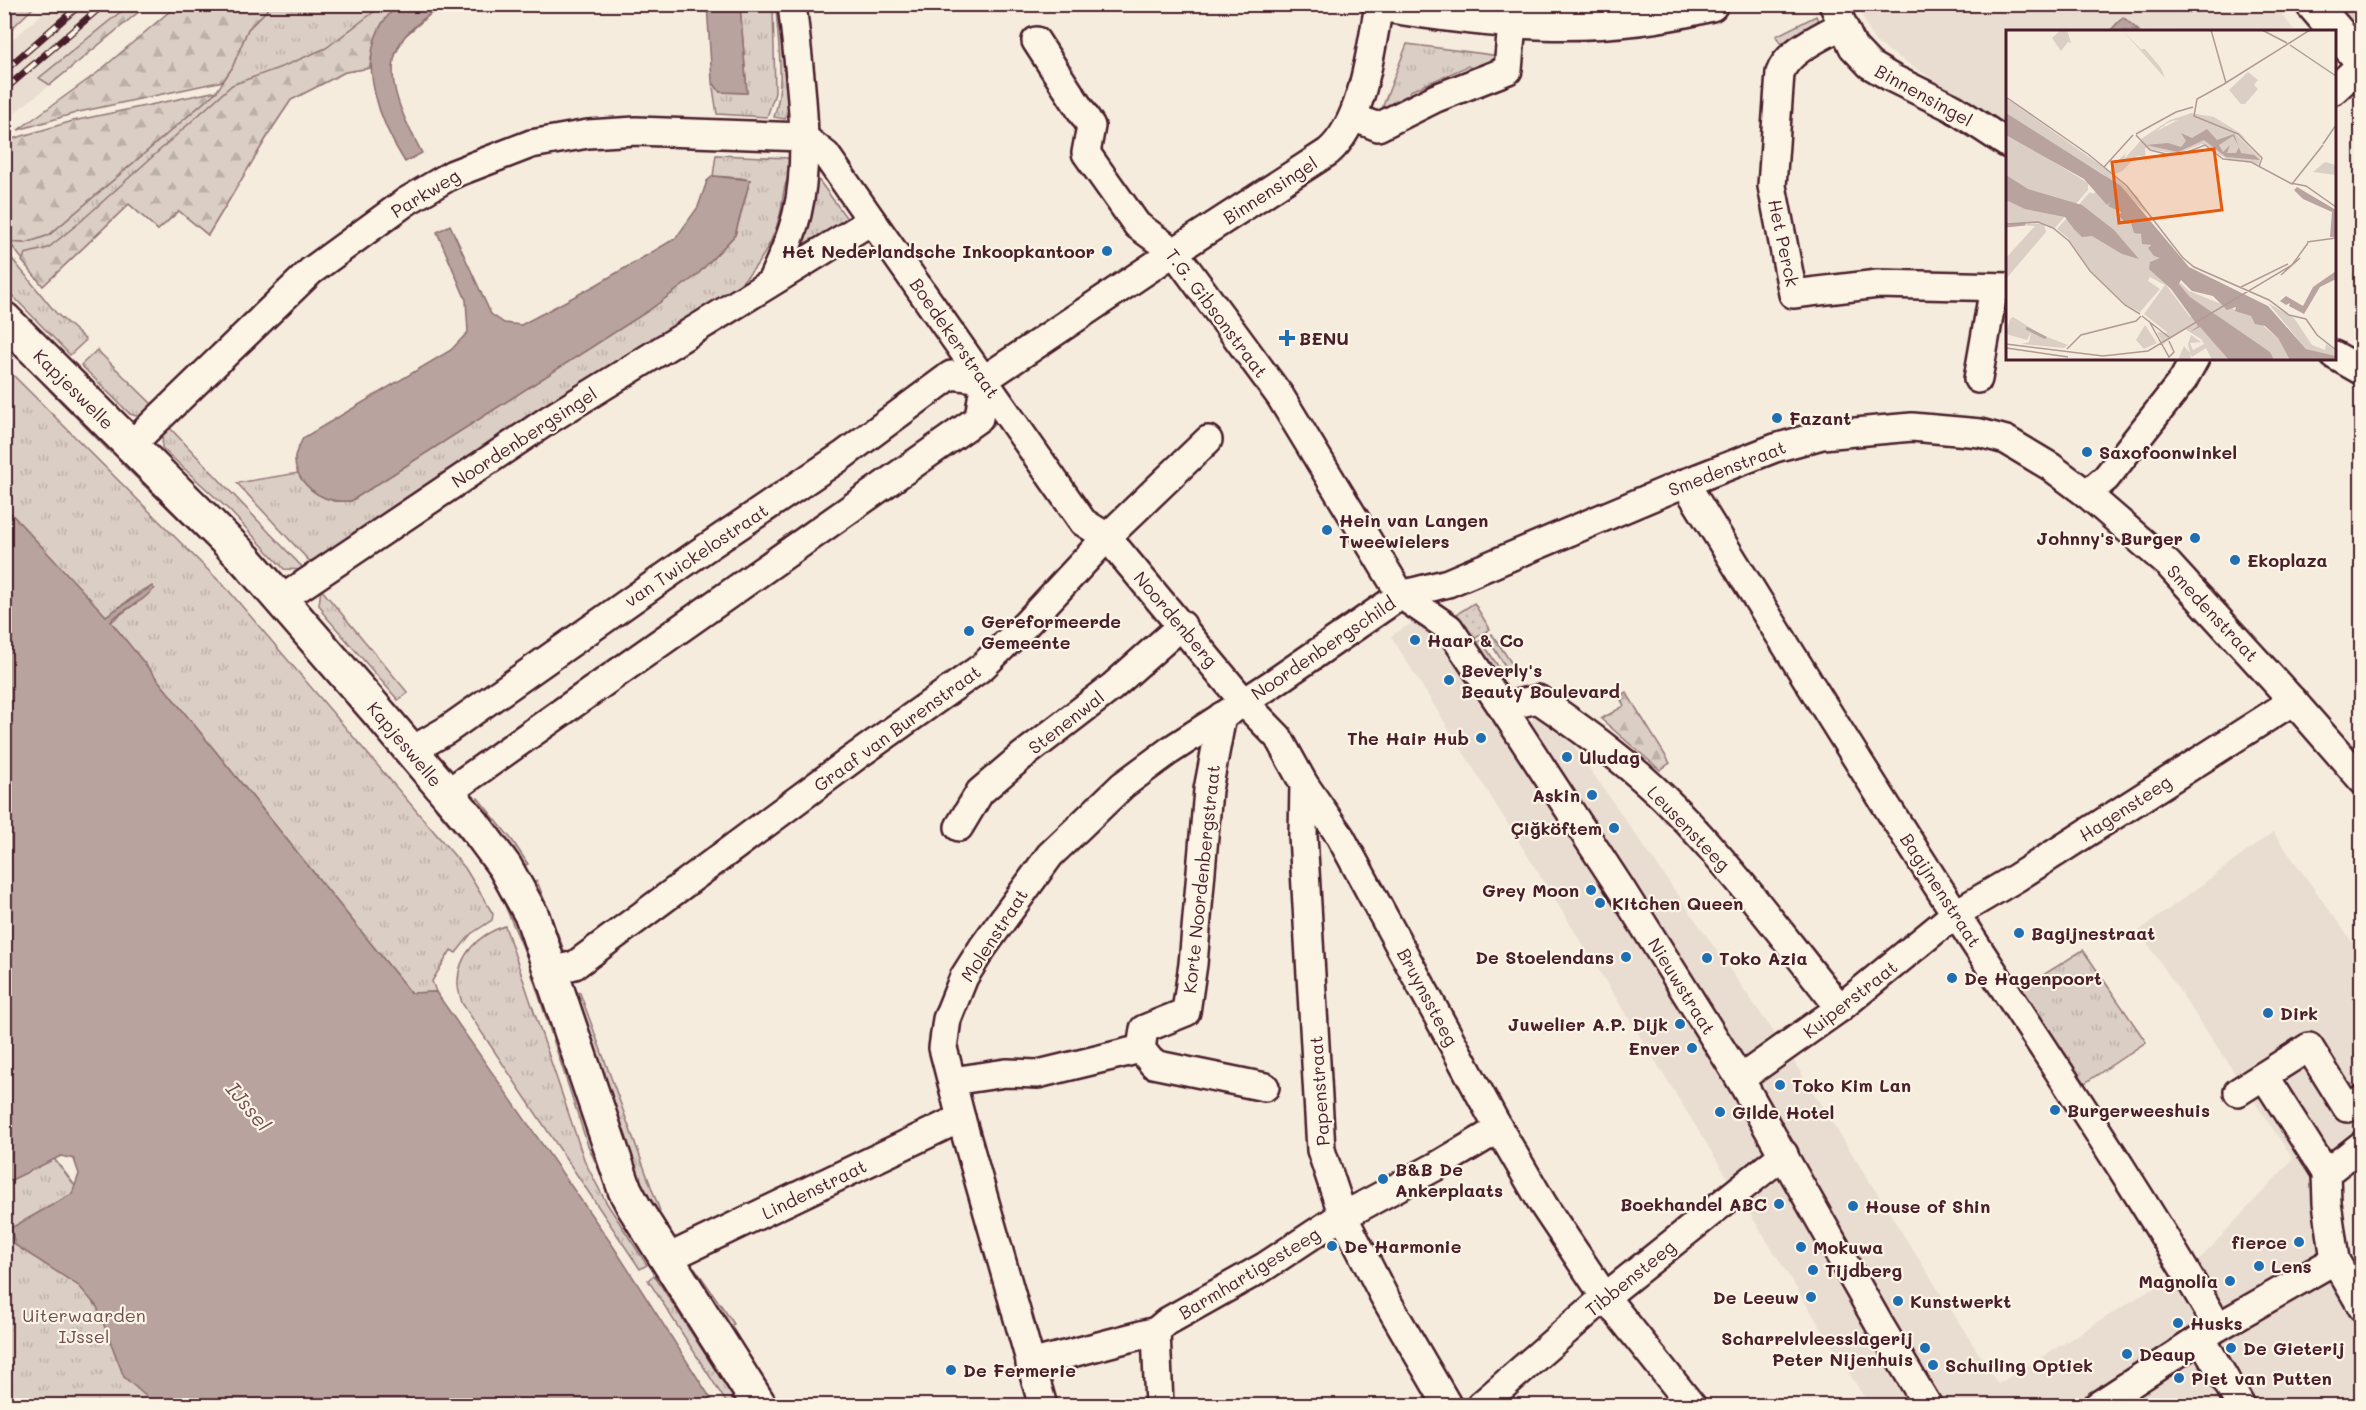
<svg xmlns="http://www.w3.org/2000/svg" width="2366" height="1410" viewBox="0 0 2366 1410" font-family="Mali,sans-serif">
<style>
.built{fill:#e8ddd0}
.grass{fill:url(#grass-tufts);stroke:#927678;stroke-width:1.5}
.forest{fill:url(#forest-firs);stroke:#927678;stroke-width:1.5}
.garden{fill:url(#garden-dots);stroke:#927678;stroke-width:1.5}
.water{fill:#b8a39e;stroke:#8c6e70;stroke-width:1.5}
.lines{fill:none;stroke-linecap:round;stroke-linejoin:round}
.street-casing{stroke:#4a1f2b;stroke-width:32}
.secondary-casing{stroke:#4a1f2b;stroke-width:38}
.street{stroke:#fcf5e5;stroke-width:27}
.secondary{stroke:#fcf5e5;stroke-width:33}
.rail-casing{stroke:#4a1f2b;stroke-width:7}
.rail{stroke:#fcf5e5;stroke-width:4.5;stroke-dasharray:14;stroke-linecap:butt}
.poi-dot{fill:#1f6fb2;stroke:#fcf5e5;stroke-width:2}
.labels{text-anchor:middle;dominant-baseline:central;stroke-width:4.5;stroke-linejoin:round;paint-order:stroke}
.street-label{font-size:18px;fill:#4a1f2b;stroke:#fcf5e5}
.poi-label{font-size:18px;font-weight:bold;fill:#4a1f2b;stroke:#fcf5e5;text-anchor:start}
.park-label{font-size:18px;fill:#6e4b51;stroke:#fcf5e5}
.water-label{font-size:20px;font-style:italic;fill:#704d53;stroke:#fcf5e5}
.inset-river{fill:none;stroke:#b8a39e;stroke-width:3}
.inset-road{fill:none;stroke:#b19a96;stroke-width:1.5}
.view{fill:#e8590c;fill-opacity:0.15;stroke:#e8590c;stroke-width:3}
.inset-edge{fill:none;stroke:#4a1f2b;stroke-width:3}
</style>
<defs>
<pattern id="grass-tufts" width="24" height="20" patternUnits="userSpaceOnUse" patternTransform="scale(1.5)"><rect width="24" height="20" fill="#dbcec4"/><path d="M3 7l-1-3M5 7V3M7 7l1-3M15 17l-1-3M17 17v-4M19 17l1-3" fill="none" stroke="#bdb0a9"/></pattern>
<pattern id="forest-firs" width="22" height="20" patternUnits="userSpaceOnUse" patternTransform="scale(1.5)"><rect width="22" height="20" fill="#dbcec4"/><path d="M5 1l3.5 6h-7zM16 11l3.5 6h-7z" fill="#bdb0a9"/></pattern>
<pattern id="garden-dots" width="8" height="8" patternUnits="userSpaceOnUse" patternTransform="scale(1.5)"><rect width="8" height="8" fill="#dbcec4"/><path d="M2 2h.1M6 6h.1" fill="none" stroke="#bdb0a9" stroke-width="1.8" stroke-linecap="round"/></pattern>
</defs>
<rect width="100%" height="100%" fill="#f5ecde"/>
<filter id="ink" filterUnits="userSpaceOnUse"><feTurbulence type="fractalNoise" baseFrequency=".0167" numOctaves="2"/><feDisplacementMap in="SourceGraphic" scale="12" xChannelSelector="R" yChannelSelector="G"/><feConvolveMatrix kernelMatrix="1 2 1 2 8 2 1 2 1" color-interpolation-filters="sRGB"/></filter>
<g filter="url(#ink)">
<g class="built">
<polygon points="52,5 129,5 40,77 50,85 5,120 4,47"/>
<polygon points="1861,5 2274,5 2295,31 2008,32 2007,127 1875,42 1863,18"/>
<polygon points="1429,612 1519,729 1537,716 1573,745 1787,1051 1998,1384 2200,1259 2293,1159 2139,931 2273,832 2361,954 2361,1142 2334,1178 2333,1205 2357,1275 2361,1274 2361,1405 1869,1405 1391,636"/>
</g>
<g class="grass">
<polygon points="272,5 441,5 404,37 395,55 370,68 345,72 291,100 273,127 208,235 179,211 158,230 129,204 43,286 9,242 26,243 49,235 217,91 232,68 248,29"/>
<polygon points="740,5 773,5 775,93 767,117 717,114 712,81 720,92 747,93"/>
<path d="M776 5H785L789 108 785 119 774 117C786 82 777 41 776 5Z"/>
<polygon points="2332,5 2349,5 2361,21 2361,41"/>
<polygon points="1816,16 1820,26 1784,50 1776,36"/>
<polygon points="1407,44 1500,56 1497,66 1477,72 1468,66 1410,91 1405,104 1386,112 1383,106"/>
<path d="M716 155 788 158 793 171C782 182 784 199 780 215 772 247 753 275 727 295L313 565 237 483 298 473 304 481 333 501H351L648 311 697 275 735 235 750 180 741 178 713 176Z"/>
<polygon points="815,175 848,220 798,247"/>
<polygon points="5,250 56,313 86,340 70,355 5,288"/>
<path d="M97 350 156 408C146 416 142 419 130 414L81 365Z"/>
<polygon points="5,367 229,591 465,868 493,914 492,920 471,934 456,953 451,950 432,981 436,992 411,993 111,622 154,589 144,589 106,617 5,507"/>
<polygon points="54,385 117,448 111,453 49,390"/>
<polygon points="169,427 305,570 284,569 230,511 162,448 163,431"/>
<polygon points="126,457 269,601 263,606 224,563 121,463"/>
<polygon points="321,589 408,693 398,700 322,612 323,610 319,605"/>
<polygon points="478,798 512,840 528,864 520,868 473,802"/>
<polygon points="443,805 485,857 534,955 527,957 497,887 472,852 436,809"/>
<polygon points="537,881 564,950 563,954 561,954 530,884"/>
<path d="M505 926 585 1162 606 1202 647 1265 640 1269 462 1003C461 998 458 991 458 985 457 955 479 934 505 926Z"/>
<polygon points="2083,950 2146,1042 2085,1083 2021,989"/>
<polygon points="538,973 619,1206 604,1181 588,1146 532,975"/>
<polygon points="577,992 580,993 660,1211 653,1215 643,1198 574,993"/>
<polygon points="4,1094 245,1405 5,1405"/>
<polygon points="695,1268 734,1324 727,1327 692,1270"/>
<polygon points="654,1275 738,1405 728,1405 648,1280"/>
</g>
<g class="forest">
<polygon points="5,4 36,4 36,5 5,35"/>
<polygon points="129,5 147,5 50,85 39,78"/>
<polygon points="177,5 272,5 248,29 232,68 223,81 79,112 18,130 97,73"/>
<path d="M383 5H398C381 24 372 41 370 68L345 72 291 100 273 127 208 235 179 211 158 230 129 204 43 286 22 261 25 254 48 248 80 222 232 85 284 66 326 48Z"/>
<polygon points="217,91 49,235 26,243 5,242 5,141 73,121"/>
<polygon points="1626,692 1670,763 1660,770 1601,719 1624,706 1619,696"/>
</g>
<g class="garden">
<polygon points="1474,603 1490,629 1472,640 1457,614"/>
<polygon points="1492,634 1514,667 1508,671 1487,637"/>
<polygon points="1481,640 1503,674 1496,678 1475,644"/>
</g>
<g class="water">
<path d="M398 5H441C429 14 416 24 406 35 376 70 405 120 422 153L405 162C381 124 356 64 383 22 387 16 393 10 398 5Z"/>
<polygon points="707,5 740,5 747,93 720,92 712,81"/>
<polygon points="2123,17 2139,31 2110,31"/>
<path d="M713 176 750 180 735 235 697 275 648 311 351 501C345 501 338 502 332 500 313 496 293 477 295 456 296 451 301 443 303 438L451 350 468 332 466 300 437 232 450 225 491 314 504 323 521 325 596 285 676 238 698 207 707 181Z"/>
<polygon points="5,507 106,616 152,586 154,589 143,599 113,618 111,622 411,993 436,992 613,1246 715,1405 153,1405 149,1399 124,1377 97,1307 79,1286 15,1245 11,1228 72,1194 79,1174 74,1159 61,1156 5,1183"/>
</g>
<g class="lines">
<defs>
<g id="street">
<polyline points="1833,4 1853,47 1870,65 1892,78 1953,108 2008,144"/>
<path d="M1842 25C1822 37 1788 50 1780 73L1772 186 1793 294 1878 284 2008 287"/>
<polyline points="1036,41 1091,126 1086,153 1137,225 1174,252 1280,396 1401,595 1449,628 1502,707 1621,889 1740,1079 1879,1324 1928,1406"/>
<polyline points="2334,90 2362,64"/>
<polyline points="1353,117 1378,127 1436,98 1508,70 1512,23"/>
<polyline points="803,137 826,155 1083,522 1107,537 1244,702 1278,737 1304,784 1340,836 1499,1129 1544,1206 1605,1297 1692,1406"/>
<path d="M771 282C781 260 791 238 797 214 812 152 799 68 792 4"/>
<polyline points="2334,355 2362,371"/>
<polyline points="1978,379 1994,287"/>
<polyline points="130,446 311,271 407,201 453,174 531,144 588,134 636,131 803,137"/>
<path d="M1685 483C1775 627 1864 773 1957 916 2046 1053 2137 1186 2218 1327"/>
<polyline points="2087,494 2106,478 2183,380 2195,358"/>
<polyline points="282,599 550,419 871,221"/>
<path d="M1502 707 1538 699C1585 731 1633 766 1673 807 1734 869 1786 941 1840 1008"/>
<path d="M411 751 447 730 700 552 842 456 951 375 985 379 1174 252 1328 152C1363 123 1371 48 1379 5"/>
<polyline points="1304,784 1303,835 1321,1150 1343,1216 1384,1296 1448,1406"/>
<polyline points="447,793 979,418 985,379"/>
<polyline points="959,827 980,792 1021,757 1112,687 1182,625"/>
<polyline points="551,971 575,965 858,755 982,667 1027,623 1107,537 1208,440"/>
<polyline points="1141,1049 1144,1029 1186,1012 1193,964 1208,790 1222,716"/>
<polyline points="1141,1049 1153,1064 1265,1087"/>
<polyline points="2264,1076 2326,1173"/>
<polyline points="1740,1079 1840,1008 1955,914 2016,878 2293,701"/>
<polyline points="952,1081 1006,1073 1038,1074 1141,1049"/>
<polyline points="2238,1092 2309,1047 2347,1108 2362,1099"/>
<polyline points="2326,1173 2327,1203 2335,1260 2362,1307"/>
<polyline points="2326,1173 2362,1145"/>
<polyline points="666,1259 961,1118"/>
<polyline points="1156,1331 1159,1406"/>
<polyline points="2201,1338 2241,1406"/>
<polyline points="1030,1364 1156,1331 1168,1321 1264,1267 1332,1222 1435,1167 1499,1129"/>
<polyline points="1043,1406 961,1118 943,1048 947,1019 964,977 983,947 1050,855 1123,785 1169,751 1272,684 1401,595 1448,583 1685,483 1775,448 1822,435 1912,427 1980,433 2006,440 2051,467 2087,494 2168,564 2293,701 2362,780"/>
<polyline points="1480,1406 1605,1297 1784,1154"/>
<polyline points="2097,1406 2218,1327 2335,1260"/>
</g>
<g id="secondary">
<path d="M1379 4C1494 23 1596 34 1711 4"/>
<polyline points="2313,4 2362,61"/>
<polyline points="4,319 246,560 386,721 474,825 505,867 532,916 625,1190 634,1207 760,1406"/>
</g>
</defs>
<use href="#street" class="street-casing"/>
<use href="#secondary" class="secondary-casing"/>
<use href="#street" class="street"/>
<use href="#secondary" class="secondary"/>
<defs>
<g id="rail">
<polyline points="4,71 81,4"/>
<polyline points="4,90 104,4"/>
</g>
</defs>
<use href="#rail" class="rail-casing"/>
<use href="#rail" class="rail"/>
</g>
</g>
<g class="poi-dot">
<circle cx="1107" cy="251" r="6"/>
<path d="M1284 329h6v6h6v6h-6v6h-6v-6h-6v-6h6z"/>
<circle cx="1777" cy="418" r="6"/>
<circle cx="2087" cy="452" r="6"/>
<circle cx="1327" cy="530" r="6"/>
<circle cx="2195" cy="538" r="6"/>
<circle cx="2235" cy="560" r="6"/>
<circle cx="969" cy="631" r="6"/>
<circle cx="1415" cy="640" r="6"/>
<circle cx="1449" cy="680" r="6"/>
<circle cx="1481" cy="738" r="6"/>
<circle cx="1567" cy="757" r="6"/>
<circle cx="1592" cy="795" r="6"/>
<circle cx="1614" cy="828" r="6"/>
<circle cx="1591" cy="890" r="6"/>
<circle cx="1600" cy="903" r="6"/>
<circle cx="2019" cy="933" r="6"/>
<circle cx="1626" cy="957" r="6"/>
<circle cx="1707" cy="958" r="6"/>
<circle cx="1952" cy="978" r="6"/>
<circle cx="2268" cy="1013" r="6"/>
<circle cx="1680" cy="1024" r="6"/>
<circle cx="1692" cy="1048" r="6"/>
<circle cx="1780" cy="1085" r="6"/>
<circle cx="2055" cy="1110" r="6"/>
<circle cx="1720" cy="1112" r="6"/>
<circle cx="1383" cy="1179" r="6"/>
<circle cx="1779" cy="1204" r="6"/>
<circle cx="1853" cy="1206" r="6"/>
<circle cx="2299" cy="1242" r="6"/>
<circle cx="1332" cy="1246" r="6"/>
<circle cx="1801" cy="1247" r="6"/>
<circle cx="2259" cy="1266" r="6"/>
<circle cx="1813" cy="1270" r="6"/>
<circle cx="2230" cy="1281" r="6"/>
<circle cx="1811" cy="1297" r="6"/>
<circle cx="1898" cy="1301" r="6"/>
<circle cx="2178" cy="1323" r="6"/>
<circle cx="1925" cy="1348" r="6"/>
<circle cx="2231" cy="1348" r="6"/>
<circle cx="2127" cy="1354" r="6"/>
<circle cx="1933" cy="1365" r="6"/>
<circle cx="951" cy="1370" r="6"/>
<circle cx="2179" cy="1378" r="6"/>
</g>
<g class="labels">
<g class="street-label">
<text transform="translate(1924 95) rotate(29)">Binnensingel</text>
<text transform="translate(1270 190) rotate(-33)">Binnensingel</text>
<text transform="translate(425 193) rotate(-31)">Parkweg</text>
<text transform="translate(1784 243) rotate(78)">Het Perck</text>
<text transform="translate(1217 313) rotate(53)">T.G. Gibsonstraat</text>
<text transform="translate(955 338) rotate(55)">Boedekerstraat</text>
<text transform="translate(74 389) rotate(45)">Kapjeswelle</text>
<text transform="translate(524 437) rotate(-33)">Noordenbergsingel</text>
<text transform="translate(1727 468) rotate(-21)">Smedenstraat</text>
<text transform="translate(696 555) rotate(-34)">van Twickelostraat</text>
<text transform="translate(2213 613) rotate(47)">Smedenstraat</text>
<text transform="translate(1176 619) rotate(50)">Noordenberg</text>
<text transform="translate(1323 648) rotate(-34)">Noordenbergschild</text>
<text transform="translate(1066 722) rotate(-38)">Stenenwal</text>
<text transform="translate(897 728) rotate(-36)">Graaf van Burenstraat</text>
<text transform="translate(405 744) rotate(50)">Kapjeswelle</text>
<text transform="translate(2125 808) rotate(-33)">Hagensteeg</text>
<text transform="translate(1689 828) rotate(46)">Leusensteeg</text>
<text transform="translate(1201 879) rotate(-84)">Korte Noordenbergstraat</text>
<text transform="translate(1941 890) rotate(57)">Bagijnenstraat</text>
<text transform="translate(994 935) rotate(-57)">Molenstraat</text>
<text transform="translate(1682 986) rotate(58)">Nieuwstraat</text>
<text transform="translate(1428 997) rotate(62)">Bruynssteeg</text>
<text transform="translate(1850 999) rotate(-38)">Kuiperstraat</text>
<text transform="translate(1319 1091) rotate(-94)">Papenstraat</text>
<text transform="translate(814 1189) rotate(-26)">Lindenstraat</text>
<text transform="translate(1249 1273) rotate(-31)">Barmhartigesteeg</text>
<text transform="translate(1630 1278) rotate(-39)">Tibbensteeg</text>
</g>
<g class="poi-label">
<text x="1095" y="251" text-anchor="end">Het Nederlandsche Inkoopkantoor</text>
<text x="1299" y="338">BENU</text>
<text x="1789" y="418">Fazant</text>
<text x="2099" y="452">Saxofoonwinkel</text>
<text x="1339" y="520">Hein van Langen<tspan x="1339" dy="21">Tweewielers</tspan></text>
<text x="2183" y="538" text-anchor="end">Johnny's Burger</text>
<text x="2247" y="560">Ekoplaza</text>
<text x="981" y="621">Gereformeerde<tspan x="981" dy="21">Gemeente</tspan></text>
<text x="1427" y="640">Haar &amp; Co</text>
<text x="1461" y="670">Beverly's<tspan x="1461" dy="21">Beauty Boulevard</tspan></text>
<text x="1469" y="738" text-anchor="end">The Hair Hub</text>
<text x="1579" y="757">Uludag</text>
<text x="1580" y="795" text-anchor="end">Askin</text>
<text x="1602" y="828" text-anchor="end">Çiğköftem</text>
<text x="1579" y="890" text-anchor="end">Grey Moon</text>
<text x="1612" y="903">Kitchen Queen</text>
<text x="2031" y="933">Bagijnestraat</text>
<text x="1614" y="957" text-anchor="end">De Stoelendans</text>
<text x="1719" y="958">Toko Azia</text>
<text x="1964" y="978">De Hagenpoort</text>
<text x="2280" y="1013">Dirk</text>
<text x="1668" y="1024" text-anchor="end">Juwelier A.P. Dijk</text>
<text x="1680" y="1048" text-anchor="end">Enver</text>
<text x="1792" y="1085">Toko Kim Lan</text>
<text x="2067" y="1110">Burgerweeshuis</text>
<text x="1732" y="1112">Gilde Hotel</text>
<text x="1395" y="1169">B&amp;B De<tspan x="1395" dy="21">Ankerplaats</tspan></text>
<text x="1767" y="1204" text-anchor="end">Boekhandel ABC</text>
<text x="1865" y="1206">House of Shin</text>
<text x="2287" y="1242" text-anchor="end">fierce</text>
<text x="1344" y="1246">De Harmonie</text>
<text x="1813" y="1247">Mokuwa</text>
<text x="2271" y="1266">Lens</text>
<text x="1825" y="1270">Tijdberg</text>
<text x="2218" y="1281" text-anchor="end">Magnolia</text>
<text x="1799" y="1297" text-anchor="end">De Leeuw</text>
<text x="1910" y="1301">Kunstwerkt</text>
<text x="2190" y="1323">Husks</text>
<text x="1913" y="1338" text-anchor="end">Scharrelvleesslagerij<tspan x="1913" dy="21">Peter Nijenhuis</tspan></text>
<text x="2243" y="1348">De Gieterij</text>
<text x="2139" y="1354">Deaup</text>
<text x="1945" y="1365">Schuiling Optiek</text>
<text x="963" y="1370">De Fermerie</text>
<text x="2191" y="1378">Piet van Putten</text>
</g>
<g class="park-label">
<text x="84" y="1315">Uiterwaarden<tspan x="84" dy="21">IJssel</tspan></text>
</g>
<g class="water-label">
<text transform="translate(249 1106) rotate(50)">IJssel</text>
</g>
</g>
<g transform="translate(2006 30)">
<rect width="330" height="330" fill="#f5ecde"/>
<path d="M55 0H61L65 13 62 12 55 21 46 8ZM116 0 153 38 135 19H139L155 38 159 48ZM0 68 97 137 132 167 140 183 97 144 0 85ZM185 83 208 87 234 103 241 110 226 100 254 128 253 134 223 130 196 114 170 124 139 118 140 133 137 126H130L116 141 106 143 136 109ZM0 103 82 153V160L49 198 34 192 0 193ZM91 161 125 193 154 228 157 251 184 287 207 283 184 267 173 254 175 253 183 261 245 286 272 308 285 330H206L200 318 186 327 184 324 185 330H172L178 316 184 323 182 314 185 305 195 312 184 313 187 320 198 314 195 309 179 299 157 314 151 302 162 303 138 284 159 255 144 247 142 251 154 259 134 282 119 274 84 240 62 208 51 199 84 162 87 164ZM20 193 38 194 40 202 0 249V228L29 196 0 194ZM262 273 288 288 306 315 319 320 320 314 330 321V326L300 319ZM7 287 36 305 62 315 58 318 15 314 23 312 25 302 4 289Z" fill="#dbcec4"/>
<path d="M186 83 173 90H181L177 98 170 93 172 90 166 91 158 95 159 99 157 96 142 108 135 109 164 90ZM132 110 117 126 120 124 116 134 137 115 134 123 116 141 109 144 104 141 108 135Z" fill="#dbcec4"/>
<path d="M242 42 252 50 248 55 252 59 239 74H235L223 60Z" fill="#dbcec4"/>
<path d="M319 132 330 135V145L307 142ZM4 289 25 302 21 310 0 304ZM139 295 151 313 138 319 130 310Z" fill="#dbcec4"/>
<path d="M0 83 115 156 183 237 262 276 300 319 330 326V330H284L272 308 259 296 249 294 245 286 229 281 230 277 221 280 207 266 186 261 175 250 173 254 184 267 264 322 268 330H223L194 297 184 302 192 296 165 259 143 239 144 232 154 228 148 226 142 218 145 215 136 214 135 204 128 203 125 193 121 194 113 186 115 182 102 176 105 172 101 175 78 149 0 105ZM201 99 211 110 228 104 235 123 248 125 254 130 220 127 198 110 172 122 140 115 162 113 175 117 180 111 175 103 186 108ZM227 106 233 117 230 123H221L224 115 217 122 213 115ZM0 145 22 159 76 175 108 200 133 229 116 224 86 206 76 207 68 199 73 206 59 187 19 179 0 170ZM291 157 330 180V207H324L326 182 297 169 288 160ZM330 241V249L314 257 298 284 283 276 284 273 280 275 274 271 280 266 297 276 307 257Z" fill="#b8a39e" fill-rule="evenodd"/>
<path class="inset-river" d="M0 196 19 194M164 247 167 220M20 298 40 308"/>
<path class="inset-road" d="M205 0 220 53M256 0 281 13M284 15 330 46M220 53 191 69 188 86 232 104 256 128 253 137M218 54 304 0M0 67 82 124 121 156 177 228M130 104 170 82 187 77M130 105 144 120 160 124H176L199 115 217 129 245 132 286 154 317 115M317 114 330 95M98 137 127 105M284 153 300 156 330 177M0 194 32 192 47 198 63 211 84 241 119 275 134 284M301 212 330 208M176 227 188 237 263 270 283 285 300 289 311 305 330 320M275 245 294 228M235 257 282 234M136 286 164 308M143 291 163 327 168 322 163 311M0 314 97 326 142 321 286 235 302 213M0 318 62 327M61 319 75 305 130 291 135 286"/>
<path class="view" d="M208 119 216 180 113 193 106 132Z"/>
<rect width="330" height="330" class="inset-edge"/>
</g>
<rect width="2366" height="1410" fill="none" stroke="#fcf5e5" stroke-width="24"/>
<rect x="12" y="12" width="2342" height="1386" fill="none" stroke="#4a1f2b" stroke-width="2" filter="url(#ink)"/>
</svg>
